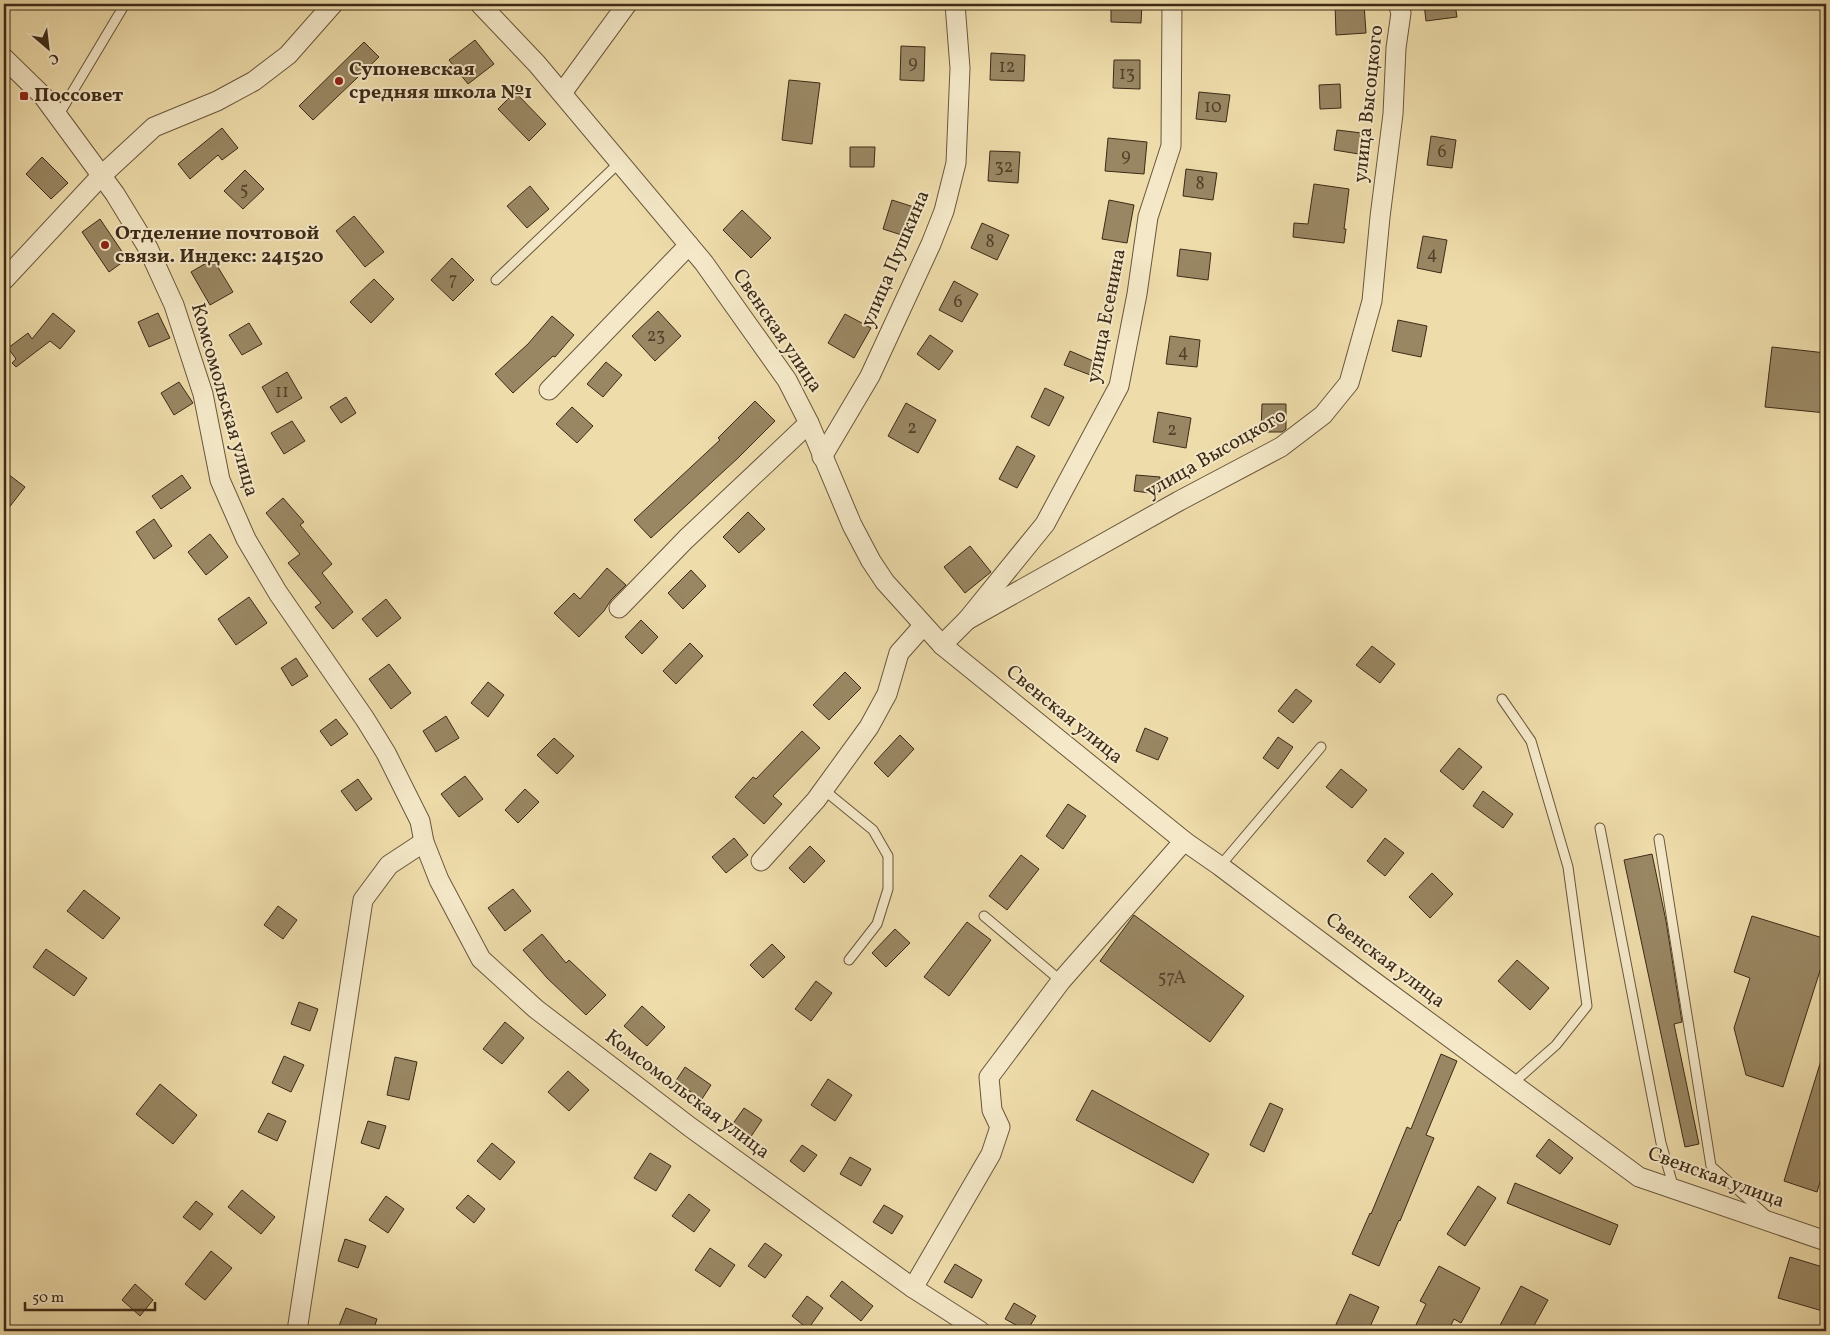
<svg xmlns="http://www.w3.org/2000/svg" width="1830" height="1335" viewBox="0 0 1830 1335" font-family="Vollkorn,serif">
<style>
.building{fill:#998763;stroke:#3d2a17}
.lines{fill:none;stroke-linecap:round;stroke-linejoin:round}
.lane-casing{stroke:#69563c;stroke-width:11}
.street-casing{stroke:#69563c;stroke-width:21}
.lane{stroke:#f4e8c8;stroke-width:9}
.street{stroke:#f4e8c8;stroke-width:19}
.poi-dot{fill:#8f2418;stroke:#f4e8c8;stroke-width:2}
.labels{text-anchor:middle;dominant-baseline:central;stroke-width:4;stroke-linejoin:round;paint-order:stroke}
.number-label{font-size:18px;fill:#54412a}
.poi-label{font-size:20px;font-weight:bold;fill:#3d2a17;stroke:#f4e8c8;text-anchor:start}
.street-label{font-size:20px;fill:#3d2a17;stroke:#f4e8c8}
</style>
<rect width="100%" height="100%" fill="#eedcaa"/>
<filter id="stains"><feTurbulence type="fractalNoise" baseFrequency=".004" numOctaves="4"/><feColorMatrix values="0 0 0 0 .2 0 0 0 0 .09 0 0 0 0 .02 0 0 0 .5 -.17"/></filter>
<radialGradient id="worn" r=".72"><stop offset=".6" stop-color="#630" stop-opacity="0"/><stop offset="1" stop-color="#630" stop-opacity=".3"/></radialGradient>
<g class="building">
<polygon points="1111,4 1142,4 1141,23 1111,22"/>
<polygon points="1335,4 1364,4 1366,33 1336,35"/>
<polygon points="1424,4 1455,4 1457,17 1426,21"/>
<polygon points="475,40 494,64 468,84 449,60"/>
<polygon points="364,42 379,57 313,120 299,106"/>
<polygon points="901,46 925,47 924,81 900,80"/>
<polygon points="991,53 1025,55 1024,81 990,80"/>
<polygon points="1114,60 1140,60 1140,89 1113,88"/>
<polygon points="789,80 820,83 812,144 782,140"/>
<polygon points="1340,84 1341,108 1320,109 1319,85"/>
<polygon points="515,92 546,124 529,141 498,109"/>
<polygon points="1199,92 1230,95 1226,122 1196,119"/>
<polygon points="222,128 238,148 222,160 218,155 190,179 178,164"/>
<polygon points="1337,130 1362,133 1359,154 1334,150"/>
<polygon points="1431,136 1456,140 1452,168 1427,165"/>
<polygon points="1108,138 1147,142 1144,174 1105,171"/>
<polygon points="850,147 875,147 874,167 850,167"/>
<polygon points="990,151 1020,152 1018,183 988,181"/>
<polygon points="42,157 68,183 51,199 26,174"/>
<polygon points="1186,169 1217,173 1213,200 1183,196"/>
<polygon points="245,170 264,189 243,209 224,191"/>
<polygon points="1314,184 1349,189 1344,229 1346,229 1344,243 1293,237 1294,223 1308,224"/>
<polygon points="530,186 549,209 527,228 507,206"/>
<polygon points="892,200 917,208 908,237 883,229"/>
<polygon points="1109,200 1134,205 1127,243 1102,239"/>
<polygon points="742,210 771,238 751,258 723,230"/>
<polygon points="354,216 384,252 365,267 336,231"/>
<polygon points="100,219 127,259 109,272 82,232"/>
<polygon points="982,223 1009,235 997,260 971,248"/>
<polygon points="1423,236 1447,240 1441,273 1417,268"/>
<polygon points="1180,249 1211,253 1208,280 1177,276"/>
<polygon points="452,258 474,280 453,301 431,280"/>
<polygon points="213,259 233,292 210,305 191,272"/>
<polygon points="374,279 394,299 371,323 350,302"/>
<polygon points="954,281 978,294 962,322 939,310"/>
<polygon points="658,311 681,336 655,361 632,336"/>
<polygon points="53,313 75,331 60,349 50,341 16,367 12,363 16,359 8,348 28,333 32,339"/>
<polygon points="158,313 170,338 149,347 138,322"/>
<polygon points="845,314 871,328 854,358 828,343"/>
<polygon points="552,316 574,335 555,357 553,356 513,393 495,374 528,344"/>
<polygon points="1398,320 1427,326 1421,357 1392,351"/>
<polygon points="249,323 262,344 242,355 229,335"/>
<polygon points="930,335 953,351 939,370 917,354"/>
<polygon points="1170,336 1200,340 1197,367 1166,364"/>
<polygon points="1772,347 1826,353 1826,413 1765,407"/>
<polygon points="1070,351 1098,363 1093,376 1064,365"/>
<polygon points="606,362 622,375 603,397 587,384"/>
<polygon points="287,372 302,398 277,413 262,387"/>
<polygon points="179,382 193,403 174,415 161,393"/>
<polygon points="1045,388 1064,397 1049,426 1031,417"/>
<polygon points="346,397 356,413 341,423 330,407"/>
<polygon points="755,401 775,421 738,458 651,538 634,520 720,440 718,438"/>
<polygon points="906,403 936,420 918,453 888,436"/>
<polygon points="1262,404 1286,404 1286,429 1282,432 1261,432"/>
<polygon points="572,407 593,426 577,443 556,424"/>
<polygon points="1158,412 1191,418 1186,448 1153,442"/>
<polygon points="292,421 305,441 284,454 271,433"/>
<polygon points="1017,446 1035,456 1017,488 999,479"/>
<polygon points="4,471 25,487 4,514"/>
<polygon points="182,475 191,488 161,509 152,496"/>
<polygon points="1136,475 1160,477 1158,494 1134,491"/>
<polygon points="283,498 304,522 300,525 332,564 322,573 353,612 333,629 315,607 321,603 288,563 300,554 266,513"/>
<polygon points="748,512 765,529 739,553 723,537"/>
<polygon points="154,519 172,546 154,559 136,532"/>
<polygon points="210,534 228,557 206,575 188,552"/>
<polygon points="970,546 991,572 965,593 944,567"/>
<polygon points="607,568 626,585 611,600 604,611 579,637 554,613 574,593 580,599"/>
<polygon points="691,570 706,586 683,609 668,593"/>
<polygon points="249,597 267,623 236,645 218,619"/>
<polygon points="386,599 401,618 377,637 362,619"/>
<polygon points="641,620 658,637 642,654 625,637"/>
<polygon points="690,643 703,656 676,684 663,671"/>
<polygon points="1372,646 1395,664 1380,683 1356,665"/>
<polygon points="296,658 308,676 292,686 281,668"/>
<polygon points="389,664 411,693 391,709 369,679"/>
<polygon points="845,672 861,688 829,720 813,705"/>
<polygon points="488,682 504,695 488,717 471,703"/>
<polygon points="1296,689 1312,701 1293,723 1278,711"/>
<polygon points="446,716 459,738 436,752 423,731"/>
<polygon points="336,719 348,734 331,746 320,731"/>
<polygon points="1145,728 1168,738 1158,760 1136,751"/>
<polygon points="802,731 820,748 773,796 782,804 764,824 735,797 753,777 756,779"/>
<polygon points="900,735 914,749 888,777 874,763"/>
<polygon points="1278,737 1293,747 1278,769 1263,758"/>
<polygon points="554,738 574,756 557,774 537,755"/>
<polygon points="1459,748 1482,767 1463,790 1440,771"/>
<polygon points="1341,769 1367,790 1352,808 1326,787"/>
<polygon points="465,776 483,799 459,817 441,794"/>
<polygon points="358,779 372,799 356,811 341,791"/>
<polygon points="525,789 539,802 518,823 505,810"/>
<polygon points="1483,791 1513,814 1503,828 1473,806"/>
<polygon points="1068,804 1086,816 1063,849 1046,836"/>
<polygon points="734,838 748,855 726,873 712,857"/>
<polygon points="1385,838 1404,853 1385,876 1367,861"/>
<polygon points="810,846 825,861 804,883 789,868"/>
<polygon points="1652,854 1666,921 1682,1022 1674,1024 1699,1144 1685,1147 1624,860"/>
<polygon points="1021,855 1039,869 1007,910 989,896"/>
<polygon points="1432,873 1453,894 1430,918 1409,897"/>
<polygon points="513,889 531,911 505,931 488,908"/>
<polygon points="84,890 120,918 103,939 67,911"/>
<polygon points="278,906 297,920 283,939 264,925"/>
<polygon points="1134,915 1244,996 1210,1042 1100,961"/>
<polygon points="1752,916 1826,939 1826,952 1783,1087 1746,1075 1734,1028 1750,978 1734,972"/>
<polygon points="967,922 991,940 949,996 924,977"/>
<polygon points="895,929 910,943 886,967 872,953"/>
<polygon points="542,934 566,963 569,960 606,995 586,1015 547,978 523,950"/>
<polygon points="772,944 785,957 763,978 750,965"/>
<polygon points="46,949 87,978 74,996 33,967"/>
<polygon points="1517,960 1549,988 1530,1010 1498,981"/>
<polygon points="816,981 832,993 811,1021 795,1009"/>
<polygon points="299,1002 318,1009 310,1031 291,1024"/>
<polygon points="642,1006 665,1027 647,1046 624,1026"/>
<polygon points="505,1022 524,1038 502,1064 483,1049"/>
<polygon points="1441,1054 1457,1061 1426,1135 1434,1138 1400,1221 1399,1220 1379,1266 1352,1254 1370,1213 1371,1214 1407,1127 1411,1129"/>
<polygon points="1823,1054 1826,1054 1826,1163 1817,1192 1784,1181"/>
<polygon points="284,1056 304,1065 291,1092 272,1083"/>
<polygon points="395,1057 417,1062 409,1100 387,1095"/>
<polygon points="685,1067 711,1085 702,1099 675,1082"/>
<polygon points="568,1071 589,1090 569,1111 548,1092"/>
<polygon points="828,1079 852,1095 835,1121 811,1105"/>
<polygon points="160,1084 197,1115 173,1144 136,1114"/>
<polygon points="1092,1090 1209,1154 1193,1183 1076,1120"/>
<polygon points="1270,1103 1283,1109 1264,1152 1250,1145"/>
<polygon points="744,1108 762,1120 750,1138 732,1125"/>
<polygon points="268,1113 286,1121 277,1141 258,1132"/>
<polygon points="368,1121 386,1126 379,1149 361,1143"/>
<polygon points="1549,1139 1573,1158 1560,1174 1536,1156"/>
<polygon points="492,1143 515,1162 500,1180 477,1161"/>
<polygon points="802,1145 817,1155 804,1172 790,1161"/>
<polygon points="650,1153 671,1166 656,1191 634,1178"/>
<polygon points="850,1157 871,1169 861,1186 840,1174"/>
<polygon points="1515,1183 1618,1225 1610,1245 1507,1203"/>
<polygon points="1478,1186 1496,1198 1465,1246 1447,1234"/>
<polygon points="242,1190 275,1217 261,1234 228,1207"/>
<polygon points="689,1194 710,1210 694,1232 672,1216"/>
<polygon points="468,1195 485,1209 474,1223 456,1208"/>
<polygon points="386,1196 404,1209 388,1233 369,1220"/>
<polygon points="196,1201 213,1214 200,1230 183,1217"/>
<polygon points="884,1205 903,1216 892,1234 873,1222"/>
<polygon points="345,1239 366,1246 358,1268 338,1261"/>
<polygon points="765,1243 782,1255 765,1278 748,1266"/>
<polygon points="710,1248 735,1265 720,1287 695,1270"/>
<polygon points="211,1251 232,1268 205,1300 185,1284"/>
<polygon points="1790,1257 1826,1268 1826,1312 1778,1298"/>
<polygon points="955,1264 982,1280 972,1298 944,1282"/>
<polygon points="1439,1266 1480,1288 1461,1323 1454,1319 1448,1331 1413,1331 1426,1304 1420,1301"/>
<polygon points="842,1281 873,1306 861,1321 830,1296"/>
<polygon points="135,1284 153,1300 140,1316 122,1300"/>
<polygon points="1521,1286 1548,1300 1531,1331 1497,1331"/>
<polygon points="1350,1294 1379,1307 1368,1331 1333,1331"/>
<polygon points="807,1296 823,1308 808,1329 792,1316"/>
<polygon points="1014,1303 1036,1316 1027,1331 1005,1319"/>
<polygon points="346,1308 377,1319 373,1331 337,1331"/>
</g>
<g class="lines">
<defs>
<g id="lane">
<polyline points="58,116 125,4"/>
<polyline points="496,280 620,162"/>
<polyline points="1502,699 1531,741 1568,867 1587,1006 1556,1045 1512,1084"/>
<polyline points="824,790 873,830 888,856 888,889 877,924 849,960"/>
<polyline points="1600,828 1661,1143 1674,1189"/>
<polyline points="1659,839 1711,1166 1766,1215"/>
<polyline points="1220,866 1321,747"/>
<polyline points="984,916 1061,981"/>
</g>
<g id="street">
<polyline points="480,4 537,64 704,263 787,380 809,423 852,525 871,561 885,582 942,645 1184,841 1220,866 1365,975 1639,1177 1826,1241"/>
<polyline points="4,58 43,96 115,194 148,248 174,305 203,394 220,480 246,539 278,593 365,719 386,753 420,821 424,842 439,880 481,959 536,1009 690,1127 913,1288 980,1331"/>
<polyline points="562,93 627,4"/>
<polyline points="4,280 101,176 154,127 217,101 254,81 288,55 333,4"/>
<polyline points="549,390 689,245"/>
<polyline points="822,457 870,376 931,244 944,211 956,163 960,68 955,4"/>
<polyline points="619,608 686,539 809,423"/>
<polyline points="967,620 1179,501 1281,447 1323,415 1349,383 1372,301 1380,217 1393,114 1396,48 1401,13 1398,4"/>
<polyline points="942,645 967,620 1045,524 1119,386 1137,294 1148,217 1171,146 1172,4"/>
<polyline points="761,861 816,800 869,727 887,694 899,653 923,626"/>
<polyline points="913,1288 991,1154 1000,1127 992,1110 989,1077 1061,981 1184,841"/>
<polyline points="297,1331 363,900 389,865 424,842"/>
</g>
</defs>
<use href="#lane" class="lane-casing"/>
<use href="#street" class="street-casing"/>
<use href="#lane" class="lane"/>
<use href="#street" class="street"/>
</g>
<g class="poi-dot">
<circle cx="339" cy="81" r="5"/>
<rect x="19" y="91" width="10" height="10" rx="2.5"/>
<circle cx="105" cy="245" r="5"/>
</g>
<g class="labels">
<g class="number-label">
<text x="913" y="63">9</text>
<text x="1007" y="67">12</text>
<text x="1127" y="74">13</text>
<text x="1213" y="107">10</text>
<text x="1442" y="152">6</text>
<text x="1126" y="156">9</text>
<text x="1004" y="167">32</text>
<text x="1200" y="184">8</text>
<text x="244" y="190">5</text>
<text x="990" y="242">8</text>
<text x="1432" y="254">4</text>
<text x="453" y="280">7</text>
<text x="958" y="302">6</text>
<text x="656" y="336">23</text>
<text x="1183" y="352">4</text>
<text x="282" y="392">11</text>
<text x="912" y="428">2</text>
<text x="1172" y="430">2</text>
<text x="1172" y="978">57А</text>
</g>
<g class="poi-label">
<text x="349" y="70">Супоневская<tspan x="349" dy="23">средняя школа №1</tspan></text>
<text x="34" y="96">Поссовет</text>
<text x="115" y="234">Отделение почтовой<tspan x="115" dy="23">связи. Индекс: 241520</tspan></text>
</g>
<g class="street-label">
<text transform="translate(1369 104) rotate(-84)">улица Высоцкого</text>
<text transform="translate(896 259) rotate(-67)">улица Пушкина</text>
<text transform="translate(1107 316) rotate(-79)">улица Есенина</text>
<text transform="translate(777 331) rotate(56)">Свенская улица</text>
<text transform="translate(224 400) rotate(74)">Комсомольская улица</text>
<text transform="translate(1216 454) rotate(-30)">улица Высоцкого</text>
<text transform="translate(1064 715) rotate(39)">Свенская улица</text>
<text transform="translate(1385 961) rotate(37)">Свенская улица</text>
<text transform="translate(687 1095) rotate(37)">Комсомольская улица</text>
<text transform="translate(1716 1178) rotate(20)">Свенская улица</text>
</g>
</g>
<rect width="1830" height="1335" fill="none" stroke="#eedcaa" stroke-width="20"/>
<rect x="5" y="5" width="1820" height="1325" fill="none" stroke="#3d2a17" stroke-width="2.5"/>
<rect x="10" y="10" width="1810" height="1315" fill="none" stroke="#3d2a17"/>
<g transform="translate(48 48) rotate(152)" stroke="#f4e8c8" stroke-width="4" paint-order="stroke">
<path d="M0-4L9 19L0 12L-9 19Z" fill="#3d2a17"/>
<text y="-8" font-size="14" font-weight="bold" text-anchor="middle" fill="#3d2a17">С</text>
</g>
<path d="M25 1302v8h130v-8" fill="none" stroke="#3d2a17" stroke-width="2.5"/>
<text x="32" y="1302" font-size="15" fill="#3d2a17" stroke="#f4e8c8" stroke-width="4" paint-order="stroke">50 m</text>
<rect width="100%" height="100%" filter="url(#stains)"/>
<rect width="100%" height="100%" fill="url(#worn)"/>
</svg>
